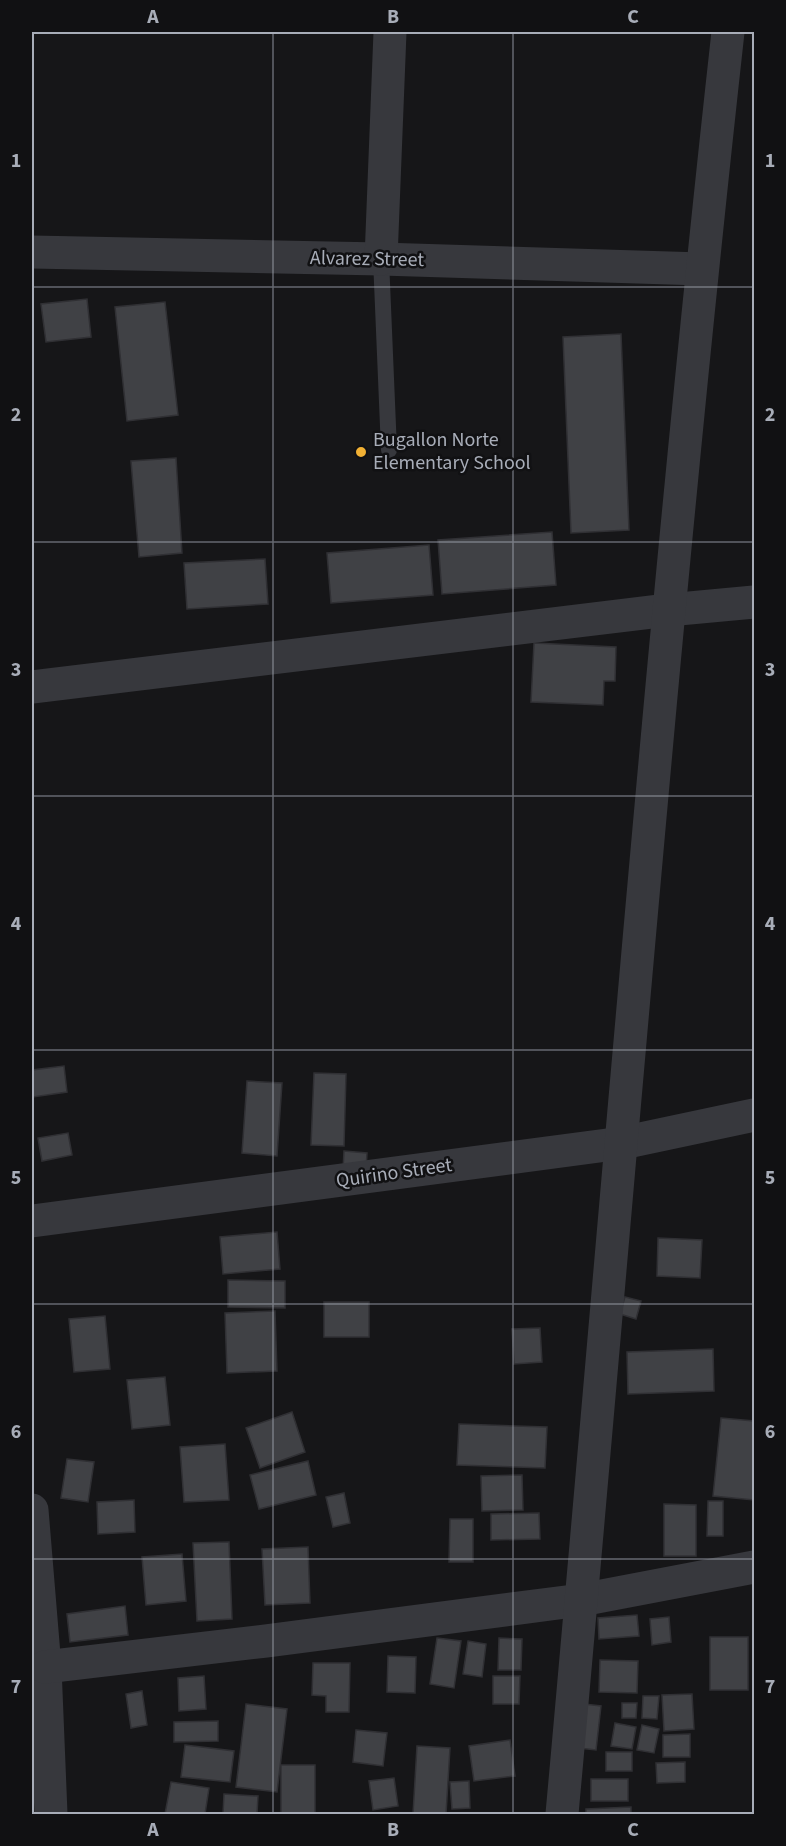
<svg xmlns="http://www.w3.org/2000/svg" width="786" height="1846" viewBox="0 0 786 1846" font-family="'Source Sans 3',sans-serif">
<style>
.building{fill:#404145;stroke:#303034;stroke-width:1.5}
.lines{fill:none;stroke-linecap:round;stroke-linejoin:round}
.lane{stroke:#37383d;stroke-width:16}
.street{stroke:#37383d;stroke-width:33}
.grid{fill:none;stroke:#a8adb8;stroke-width:1.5;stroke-opacity:0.55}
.poi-dot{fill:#f2b134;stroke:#111113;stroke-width:2}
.labels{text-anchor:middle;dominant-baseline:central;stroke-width:5;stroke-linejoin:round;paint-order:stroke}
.street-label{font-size:20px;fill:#a8adb8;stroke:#111113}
.poi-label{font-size:20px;fill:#a8adb8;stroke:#111113;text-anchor:start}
.neatline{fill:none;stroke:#a8adb8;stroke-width:2}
.grid-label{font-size:20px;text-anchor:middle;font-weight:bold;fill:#a8adb8}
</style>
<rect width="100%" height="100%" fill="#161618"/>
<g class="building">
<polygon points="87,299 91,337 46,342 41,304"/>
<polygon points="165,302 178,415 127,421 115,307"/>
<polygon points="621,334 629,530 571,533 563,337"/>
<polygon points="176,458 182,553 139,557 131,461"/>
<polygon points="552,532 556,585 442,594 438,540"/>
<polygon points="429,545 433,595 331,603 327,553"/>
<polygon points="265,559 268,604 187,609 184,563"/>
<polygon points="534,643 616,647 615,681 604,681 603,705 531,702"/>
<polygon points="64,1066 67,1092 33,1097 32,1070"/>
<polygon points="314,1073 346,1074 344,1146 311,1145"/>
<polygon points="247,1081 282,1083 277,1156 242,1153"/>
<polygon points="68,1133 72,1155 42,1161 38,1138"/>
<polygon points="344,1151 367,1153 366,1171 343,1170"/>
<polygon points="277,1232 280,1269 223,1274 220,1237"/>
<polygon points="658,1238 702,1240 700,1278 657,1276"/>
<polygon points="228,1280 285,1281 285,1308 228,1307"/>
<polygon points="625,1297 641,1301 636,1319 620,1314"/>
<rect x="324" y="1302" width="45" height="35"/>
<polygon points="275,1311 277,1371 227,1373 225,1313"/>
<polygon points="105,1316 110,1369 74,1372 69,1319"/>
<polygon points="540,1328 542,1362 514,1364 512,1329"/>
<polygon points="713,1349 714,1391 628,1394 627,1352"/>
<polygon points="165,1377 170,1425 132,1429 127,1380"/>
<polygon points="292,1412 305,1452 260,1468 246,1428"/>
<polygon points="721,1418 754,1421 754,1500 713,1496"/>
<polygon points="459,1424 547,1427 545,1468 457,1465"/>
<polygon points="225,1444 229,1500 184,1502 180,1447"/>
<polygon points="67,1459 94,1462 88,1502 61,1498"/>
<polygon points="308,1461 316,1495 259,1509 250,1475"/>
<polygon points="522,1475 523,1510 482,1511 481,1476"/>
<polygon points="344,1493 350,1523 333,1527 326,1497"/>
<polygon points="134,1500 135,1532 98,1534 97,1502"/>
<polygon points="708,1501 723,1501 723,1536 707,1536"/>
<polygon points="664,1504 696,1505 696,1556 664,1556"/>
<polygon points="539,1513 540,1539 491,1540 491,1514"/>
<polygon points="450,1519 473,1519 473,1562 449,1562"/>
<polygon points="229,1542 232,1619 197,1621 193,1543"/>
<polygon points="308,1547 310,1603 265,1605 262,1549"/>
<polygon points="182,1554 186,1601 146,1605 142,1557"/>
<polygon points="125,1606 128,1635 70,1642 67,1614"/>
<polygon points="637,1615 639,1636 599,1639 598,1618"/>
<polygon points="669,1617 671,1642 652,1645 650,1619"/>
<rect x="710" y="1637" width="38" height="53"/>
<polygon points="437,1638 461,1641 454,1688 430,1684"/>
<polygon points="499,1638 522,1639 521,1670 498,1670"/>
<polygon points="468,1641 486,1644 482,1677 463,1674"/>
<polygon points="388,1656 416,1657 415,1693 387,1692"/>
<polygon points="600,1660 638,1661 637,1693 599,1692"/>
<polygon points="313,1663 350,1663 349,1712 326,1712 326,1696 312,1695"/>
<polygon points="204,1676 206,1709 179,1711 178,1678"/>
<polygon points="493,1676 520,1676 519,1704 493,1704"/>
<polygon points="142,1691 147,1725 131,1728 126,1694"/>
<polygon points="692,1694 694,1729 664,1731 662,1695"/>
<polygon points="643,1696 659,1696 657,1719 642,1718"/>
<polygon points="622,1703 637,1703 636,1718 622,1718"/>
<polygon points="246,1704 287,1709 277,1792 236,1787"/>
<polygon points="584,1704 601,1706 596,1750 579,1748"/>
<polygon points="218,1721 218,1741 174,1742 174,1722"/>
<polygon points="615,1723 636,1727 632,1749 611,1746"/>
<polygon points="642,1725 659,1729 654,1753 637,1750"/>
<polygon points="356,1730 387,1733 383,1766 353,1762"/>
<polygon points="690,1734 690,1757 663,1757 663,1735"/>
<polygon points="510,1740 515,1776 474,1781 469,1746"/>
<polygon points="185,1745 234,1751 230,1782 181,1777"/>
<polygon points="417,1746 450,1748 446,1814 413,1814"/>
<rect x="606" y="1752" width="26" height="19"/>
<polygon points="685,1762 685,1782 657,1783 656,1763"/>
<rect x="281" y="1765" width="34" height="49"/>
<polygon points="394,1778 398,1806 373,1810 369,1781"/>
<rect x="591" y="1779" width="37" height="22"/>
<polygon points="469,1781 470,1808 452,1809 450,1782"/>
<polygon points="171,1782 209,1788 205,1814 165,1814"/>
<polygon points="224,1794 258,1796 257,1814 223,1814"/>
<polygon points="631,1807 631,1814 586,1814 586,1809"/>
</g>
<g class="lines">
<polyline class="lane" points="381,259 389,450"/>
<g class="street">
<polyline points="32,252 381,259 702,269"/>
<polyline points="381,259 390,32"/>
<polyline points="32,687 668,610 754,602"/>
<polyline points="32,1221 622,1143 754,1115"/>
<polyline points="32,1510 45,1667 51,1814"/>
<polyline points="45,1667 266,1641 581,1600 754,1567"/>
<path d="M562 1814C616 1220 662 625 728 32"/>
</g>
</g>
<path class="grid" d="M273 32V1814M513 32V1814M32 287H754M32 542H754M32 796H754M32 1050H754M32 1304H754M32 1559H754"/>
<circle class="poi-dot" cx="361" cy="452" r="6"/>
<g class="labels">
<g class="street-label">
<text transform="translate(367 259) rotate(1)">Alvarez Street</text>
<text transform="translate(394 1173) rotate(-8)">Quirino Street</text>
</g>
<g class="poi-label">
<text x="373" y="440">Bugallon Norte<tspan x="373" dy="23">Elementary School</tspan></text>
</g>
</g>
<rect width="786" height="1846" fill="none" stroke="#111113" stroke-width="66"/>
<rect x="33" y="33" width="720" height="1780" class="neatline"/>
<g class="grid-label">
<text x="153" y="23">A</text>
<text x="393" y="23">B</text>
<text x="633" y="23">C</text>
<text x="16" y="167">1</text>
<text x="770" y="167">1</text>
<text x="16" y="421">2</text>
<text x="770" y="421">2</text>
<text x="16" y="676">3</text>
<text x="770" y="676">3</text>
<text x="16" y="930">4</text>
<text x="770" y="930">4</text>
<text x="16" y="1184">5</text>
<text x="770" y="1184">5</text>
<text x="16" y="1438">6</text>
<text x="770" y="1438">6</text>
<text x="16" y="1693">7</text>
<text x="770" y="1693">7</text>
<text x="153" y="1836">A</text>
<text x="393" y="1836">B</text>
<text x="633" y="1836">C</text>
</g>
</svg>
